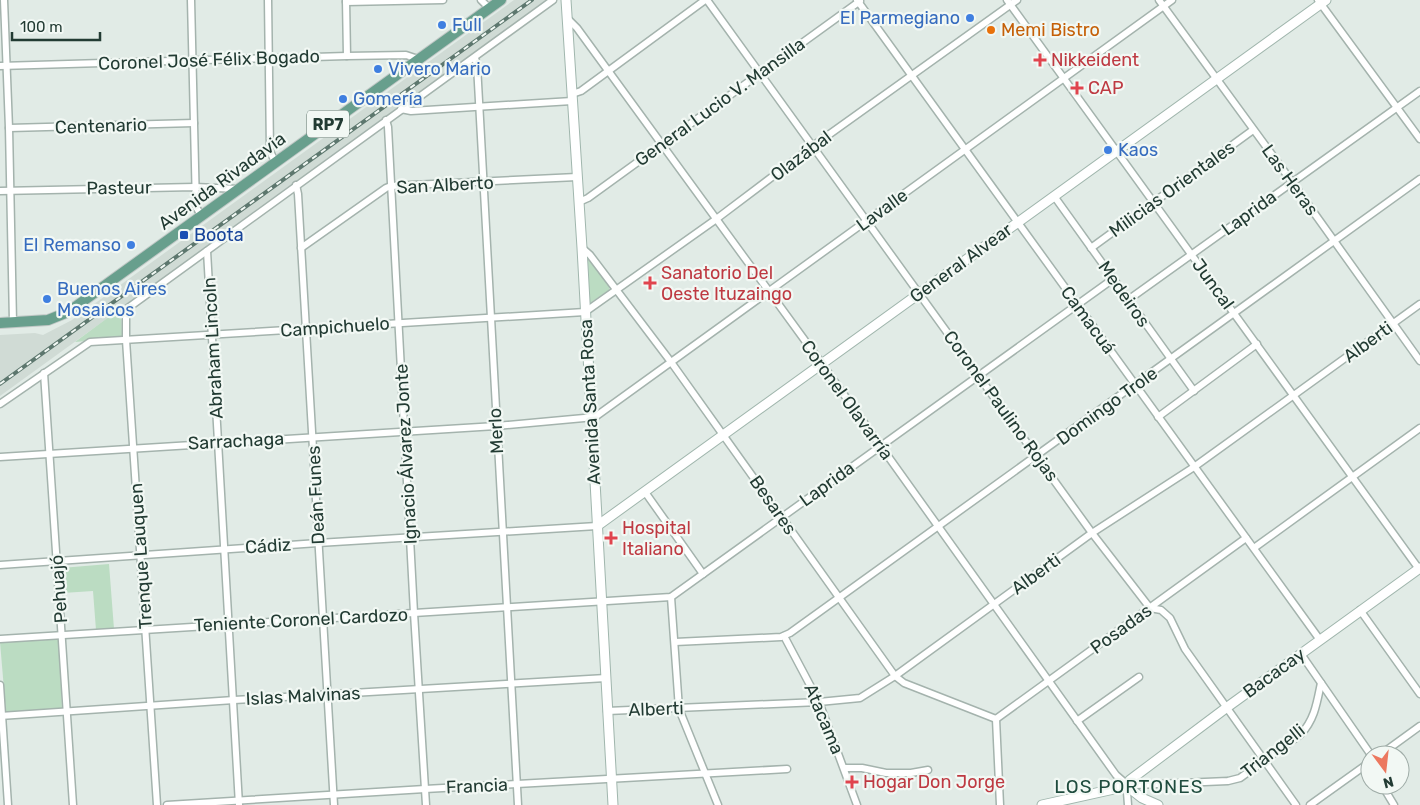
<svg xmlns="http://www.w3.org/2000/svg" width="1420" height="805" viewBox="0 0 1420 805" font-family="Rubik,sans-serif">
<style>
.built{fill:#d0dbd5}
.green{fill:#bbdcc2}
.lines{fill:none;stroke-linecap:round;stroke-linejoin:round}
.street-casing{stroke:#a4b3ad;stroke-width:9}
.secondary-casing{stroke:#a0b6ad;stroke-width:11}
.primary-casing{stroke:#c1c8c6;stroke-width:12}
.street{stroke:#fff;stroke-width:6}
.secondary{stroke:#fff;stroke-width:9}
.primary{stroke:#689f8d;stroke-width:10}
.rail-casing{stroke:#5d776e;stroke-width:4}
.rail{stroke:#f2f8f4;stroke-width:2;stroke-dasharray:5.5;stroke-linecap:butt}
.shop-dot{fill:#3f7fe0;stroke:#f2f8f4;stroke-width:2}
.food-dot{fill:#e8710a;stroke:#f2f8f4;stroke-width:2}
.health-dot{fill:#e0444e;stroke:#f2f8f4;stroke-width:2}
.transit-dot{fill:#1a4fb4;stroke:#f2f8f4;stroke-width:2}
.labels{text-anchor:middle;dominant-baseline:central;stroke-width:4.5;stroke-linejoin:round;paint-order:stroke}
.shield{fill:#f2f8f4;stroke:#60746d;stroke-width:1}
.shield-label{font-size:16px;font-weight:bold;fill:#223b33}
.shop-label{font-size:18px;fill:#366cbe;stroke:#f2f8f4;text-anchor:start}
.food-label{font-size:18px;fill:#c56008;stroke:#f2f8f4;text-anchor:start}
.street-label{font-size:18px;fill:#223b33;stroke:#f2f8f4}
.health-label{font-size:18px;fill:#be3a42;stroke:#f2f8f4;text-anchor:start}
.transit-label{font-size:18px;fill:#164399;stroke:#f2f8f4;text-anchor:start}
.neighbourhood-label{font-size:19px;letter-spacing:1px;fill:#1f4c3e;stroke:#f2f8f4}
</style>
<rect width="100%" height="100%" fill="#e1ebe6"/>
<polygon class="built" points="514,0 547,0 0,396 0,335 35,333 43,335 72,320"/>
<g class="green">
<polygon points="588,257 610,286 609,290 590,303 589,302"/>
<polygon points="121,308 122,338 75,342"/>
<polygon points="109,564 114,629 96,630 93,591 63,593 61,568"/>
<polygon points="59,638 62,709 6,713 0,642"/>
</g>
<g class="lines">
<defs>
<g id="street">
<polyline points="4,0 9,128 13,322"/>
<polyline points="191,0 196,207 201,215"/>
<polyline points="268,0 270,151 275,162"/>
<polyline points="346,0 347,56"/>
<polyline points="481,0 489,8"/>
<polyline points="707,0 1092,533 1150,608 1161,610 1170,618 1185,649 1296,805"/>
<polyline points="857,0 1320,640"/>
<polyline points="1007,0 1419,569"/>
<polyline points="1159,0 1292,182 1420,361"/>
<polyline points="1318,0 1420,139"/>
<polyline points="346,2 443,0"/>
<polyline points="568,19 577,28 822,364 1116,775 1124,782"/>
<polyline points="475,58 477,65 518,805"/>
<polyline points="0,66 347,56 406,55 418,59"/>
<polyline points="572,94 581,91 705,0"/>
<polyline points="401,109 411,111 572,101"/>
<polyline points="386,120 388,127 414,613 426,805"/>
<polyline points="9,128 194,123"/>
<polyline points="296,185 298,194 334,805"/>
<polyline points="0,191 195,187 238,189"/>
<polyline points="1054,196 1194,391"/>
<polyline points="579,202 588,198 860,1"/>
<polyline points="301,248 386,188 391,186 577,177"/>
<polyline points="582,248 590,255 671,362 895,676 904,683 996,719"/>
<polyline points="1091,248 1253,130"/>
<polyline points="207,251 239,805"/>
<polyline points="1128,300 1420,91"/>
<polyline points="44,373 73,805"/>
<polyline points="0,404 90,342 585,312 715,220 813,146 1017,0"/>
<polyline points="1158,417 1257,344"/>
<polyline points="0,457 496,426 595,417 1172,0"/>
<polyline points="645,492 703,574"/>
<polyline points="1254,548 1420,428"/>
<polyline points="0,565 318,543 597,526"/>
<polyline points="671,597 679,709 718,805"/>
<polyline points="1360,610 1420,694"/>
<polyline points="784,636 819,702 857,805"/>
<polyline points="0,639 671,597 1113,279"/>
<polyline points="675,642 781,637 790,633 1420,179"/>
<polyline points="1301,654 1371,755"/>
<polyline points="0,685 8,805"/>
<polyline points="607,711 819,702 860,698 895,676 1092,533 1194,467 1420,304"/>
<polyline points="0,716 234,700 606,678"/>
<polyline points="996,719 1246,538"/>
<polyline points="996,719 1000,805"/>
<polyline points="1077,721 1139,677"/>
<polyline points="1380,755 1420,726"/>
<polyline points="844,768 862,768 886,773 911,773 928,770"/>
<path d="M1135 785 1228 781 1240 778 1301 734C1315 719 1317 702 1321 683"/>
<polyline points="1382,785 1394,805"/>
<polyline points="1127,792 1128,805"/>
<polyline points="157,805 126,340 126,318 128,308 553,0"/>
<polyline points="167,805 425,789 787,769"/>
<polyline points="1310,805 1370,762"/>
</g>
<g id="secondary">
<polyline points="566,0 582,248 613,805"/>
<polyline points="597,526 1326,0"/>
<polyline points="1130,780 1226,708 1420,568"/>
<polyline points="1133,791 1142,798 1158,805"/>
<polyline points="1042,805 1123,787"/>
</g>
<polyline id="primary" points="0,323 48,320 68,312 501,0"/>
</defs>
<use href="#street" class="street-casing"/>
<use href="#secondary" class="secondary-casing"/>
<use href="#primary" class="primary-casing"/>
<use href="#street" class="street"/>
<use href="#secondary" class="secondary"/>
<use href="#primary" class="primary"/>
<defs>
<polyline id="rail" points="0,384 532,0"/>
</defs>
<use href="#rail" class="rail-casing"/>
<use href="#rail" class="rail"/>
</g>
<g class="shop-dot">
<circle cx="970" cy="18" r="5"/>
<circle cx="442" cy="25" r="5"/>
<circle cx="378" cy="69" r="5"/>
<circle cx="343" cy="99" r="5"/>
<circle cx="1108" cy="150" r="5"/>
<circle cx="131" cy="245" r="5"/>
<circle cx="47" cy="299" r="5"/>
</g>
<circle class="food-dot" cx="991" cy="30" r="5"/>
<g class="health-dot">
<path d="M1037.5 52.5h5v5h5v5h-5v5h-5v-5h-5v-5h5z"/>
<path d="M1074.5 80.5h5v5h5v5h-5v5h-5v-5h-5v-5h5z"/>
<path d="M647.5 275.5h5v5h5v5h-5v5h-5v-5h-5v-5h5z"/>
<path d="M608.5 530.5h5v5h5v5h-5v5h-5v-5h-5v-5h5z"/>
<path d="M849.5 774.5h5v5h5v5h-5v5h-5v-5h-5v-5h5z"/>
</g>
<rect class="transit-dot" x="179" y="230" width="10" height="10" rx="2.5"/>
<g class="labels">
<rect class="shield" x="307" y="110.5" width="42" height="27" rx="4"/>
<g class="shield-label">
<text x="328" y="124">RP7</text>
</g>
<g class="shop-label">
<text x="960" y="18" text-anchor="end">El Parmegiano</text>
<text x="452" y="25">Full</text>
<text x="388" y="69">Vivero Mario</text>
<text x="353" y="99">Gomería</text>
<text x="1118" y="150">Kaos</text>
<text x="121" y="245" text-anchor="end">El Remanso</text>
<text x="57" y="289">Buenos Aires<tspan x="57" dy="21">Mosaicos</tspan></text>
</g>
<g class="food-label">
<text x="1001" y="30">Memi Bistro</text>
</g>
<g class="street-label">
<text transform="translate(209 60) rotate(-2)">Coronel José Félix Bogado</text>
<text transform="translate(720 102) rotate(-36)">General Lucio V. Mansilla</text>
<text transform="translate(101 126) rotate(-2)">Centenario</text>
<text transform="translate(801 156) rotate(-37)">Olazábal</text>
<text transform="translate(1290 180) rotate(54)">Las Heras</text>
<text transform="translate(222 181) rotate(-36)">Avenida Rivadavia</text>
<text transform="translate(445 185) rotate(-3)">San Alberto</text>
<text transform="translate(119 188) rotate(-1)">Pasteur</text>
<text transform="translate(1172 189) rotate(-36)">Milicias Orientales</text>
<text transform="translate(882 210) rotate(-36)">Lavalle</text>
<text transform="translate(1249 213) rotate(-36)">Laprida</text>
<text transform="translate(961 263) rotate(-36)">General Alvear</text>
<text transform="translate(1213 284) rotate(54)">Juncal</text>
<text transform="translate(1124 294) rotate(55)">Medeiros</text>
<text transform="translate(1088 320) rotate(54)">Camacuá</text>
<text transform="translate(335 327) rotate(-4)">Campichuelo</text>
<text transform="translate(1368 342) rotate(-36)">Alberti</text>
<text transform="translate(213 348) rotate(-93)">Abraham Lincoln</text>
<text transform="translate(847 400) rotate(54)">Coronel Olavarría</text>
<text transform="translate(590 402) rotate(-93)">Avenida Santa Rosa</text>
<text transform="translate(1001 406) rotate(54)">Coronel Paulino Rojas</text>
<text transform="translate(1107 406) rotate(-36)">Domingo Trole</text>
<text transform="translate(496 431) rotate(-93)">Merlo</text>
<text transform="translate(236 441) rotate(-3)">Sarrachaga</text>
<text transform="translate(406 454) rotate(-93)">Ignacio Álvarez Jonte</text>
<text transform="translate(827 484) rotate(-36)">Laprida</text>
<text transform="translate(316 495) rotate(-93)">Deán Funes</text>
<text transform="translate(773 505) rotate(55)">Besares</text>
<text transform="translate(268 546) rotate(-4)">Cádiz</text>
<text transform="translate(141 556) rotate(-94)">Trenque Lauquen</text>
<text transform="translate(1036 574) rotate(-36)">Alberti</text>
<text transform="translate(59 589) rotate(-94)">Pehuajó</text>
<text transform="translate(301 620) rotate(-3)">Teniente Coronel Cardozo</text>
<text transform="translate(1121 629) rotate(-36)">Posadas</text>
<text transform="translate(1274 673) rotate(-36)">Bacacay</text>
<text transform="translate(303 696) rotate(-3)">Islas Malvinas</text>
<text transform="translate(656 709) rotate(-2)">Alberti</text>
<text transform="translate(824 719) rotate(67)">Atacama</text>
<text transform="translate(1273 751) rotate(-38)">Triangelli</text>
<text transform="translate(477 786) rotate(-3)">Francia</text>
</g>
<g class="health-label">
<text x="1051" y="60">Nikkeident</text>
<text x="1088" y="88">CAP</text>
<text x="661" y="273">Sanatorio Del<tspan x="661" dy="21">Oeste Ituzaingo</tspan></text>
<text x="622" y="528">Hospital<tspan x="622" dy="21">Italiano</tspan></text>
<text x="863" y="782">Hogar Don Jorge</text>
</g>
<g class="transit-label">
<text x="194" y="235">Boota</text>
</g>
<g class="neighbourhood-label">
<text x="1129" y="786">LOS PORTONES</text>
</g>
</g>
<g transform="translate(1385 770) rotate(165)"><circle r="24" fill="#f2f8f4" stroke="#9faca7"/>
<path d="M0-4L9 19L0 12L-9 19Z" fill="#ec785f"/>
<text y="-8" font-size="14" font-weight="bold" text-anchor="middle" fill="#223b33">N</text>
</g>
<path d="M12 32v8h88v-8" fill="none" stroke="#223b33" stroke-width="2.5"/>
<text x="20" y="32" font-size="15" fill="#223b33" stroke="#f2f8f4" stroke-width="4" paint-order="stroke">100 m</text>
</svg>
